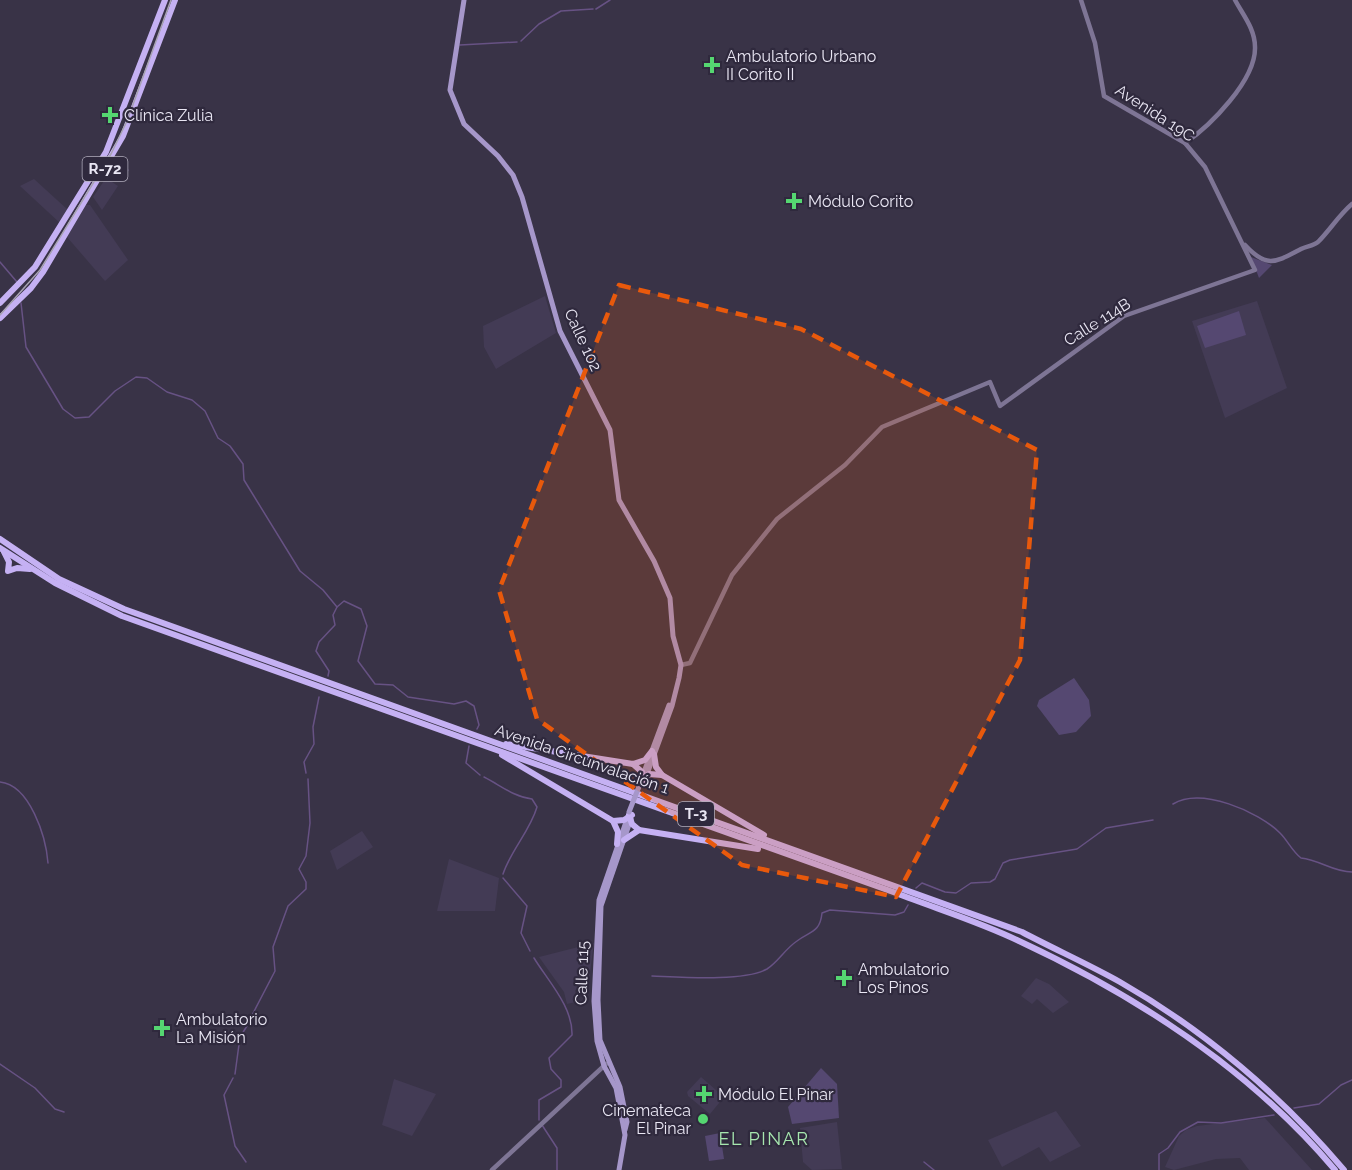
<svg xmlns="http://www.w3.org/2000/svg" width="1352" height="1170" viewBox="0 0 1352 1170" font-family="Raleway,sans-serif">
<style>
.built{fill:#433b55}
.green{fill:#554871}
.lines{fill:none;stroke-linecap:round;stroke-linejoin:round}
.stream{stroke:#675284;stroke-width:1.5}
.tertiary{stroke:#7e7595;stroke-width:4.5}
.secondary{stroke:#a697ca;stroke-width:5}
.primary{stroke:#c5b1f3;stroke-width:6}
.tram{stroke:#a7a3b2;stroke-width:1.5}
.secondary-bridge{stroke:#a697ca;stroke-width:5}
.marked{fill:#e8590c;fill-opacity:0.2;stroke:#e8590c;stroke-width:4.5;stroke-dasharray:12 8;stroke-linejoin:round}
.poi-dot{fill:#55d671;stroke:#2f293d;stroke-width:2}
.labels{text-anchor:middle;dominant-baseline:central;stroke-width:4.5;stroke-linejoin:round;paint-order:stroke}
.shield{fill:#2f293d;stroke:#b1adbc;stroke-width:1.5}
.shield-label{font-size:15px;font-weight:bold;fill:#e9e6f3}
.poi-label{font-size:16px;fill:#e9e6f3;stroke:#2f293d;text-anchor:start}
.street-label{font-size:16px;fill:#e9e6f3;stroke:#2f293d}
.neighbourhood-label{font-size:18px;letter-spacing:1.5px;fill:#a6e6ae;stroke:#2f293d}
</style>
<rect width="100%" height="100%" fill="#393347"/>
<g class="built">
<polygon points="106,178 118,186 102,210 93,197"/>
<polygon points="34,179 68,210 60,223 20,186"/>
<polygon points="86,205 90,205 128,260 105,281 67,237"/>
<polygon points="545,296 556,333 496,369 484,347 483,326"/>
<polygon points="1257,301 1287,388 1225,418 1192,321"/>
<polygon points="362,831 373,847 337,870 330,851"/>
<polygon points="449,859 499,878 495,911 437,911"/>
<polygon points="594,943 588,987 575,990 576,1002 567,1004 564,992 539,957"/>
<polygon points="1036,978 1049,984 1069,1002 1053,1013 1037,999 1032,1004 1021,996"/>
<polygon points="701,1077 724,1097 710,1114 688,1096 687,1092"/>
<polygon points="394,1079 436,1094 412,1136 382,1125"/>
<polygon points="1056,1111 1081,1146 1050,1162 1039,1147 1002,1167 988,1140"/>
<polygon points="1265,1118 1312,1170 1249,1170 1240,1158 1216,1159 1174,1170 1165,1167 1179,1136 1186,1130 1197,1126"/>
<polygon points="837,1122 842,1169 812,1170 803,1162 800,1128"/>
</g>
<g class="green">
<polygon points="116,159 129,170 121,182 108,173"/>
<polygon points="1251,257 1272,265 1259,278"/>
<polygon points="1239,311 1246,335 1205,348 1197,326"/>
<polygon points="1074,678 1089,700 1091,716 1076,732 1059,735 1037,706 1039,700"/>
<polygon points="821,1068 837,1084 839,1118 792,1124 788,1107"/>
<polygon points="720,1133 724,1159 709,1161 705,1136"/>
</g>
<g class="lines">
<g class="stream">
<polyline points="596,9 610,0"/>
<polyline points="521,41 539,24 561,11 593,9"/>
<polyline points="460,45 517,42"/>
<polyline points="0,262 17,282"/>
<polyline points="21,303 26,347 63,409 75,418 89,417 115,391 136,377 147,378 167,392 192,400 205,411 218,438 230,446 243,464 244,480 300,571 323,590 337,607 344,601 361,609 367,626 358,661 375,684 393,685 408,697 454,704 466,701 474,706 479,725 477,729"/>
<polyline points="328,676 329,671 316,651 319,642 335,625 333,615 337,607"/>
<polyline points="469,746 466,763 480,775"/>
<polyline points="306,773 304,762 314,744 313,727 319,697"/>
<path d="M484 777C500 785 514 797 532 799L537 807C530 831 511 850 503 874"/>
<path d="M0 782C30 785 46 837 48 863"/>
<path d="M1173 804C1201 787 1258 811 1280 833 1288 841 1292 851 1301 858 1320 860 1333 872 1352 872"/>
<polyline points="503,878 527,906 521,933 530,951"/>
<polyline points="916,888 922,883 945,892 956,893 971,883 990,882 995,879 1003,863 1010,860 1077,849 1106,828 1153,820"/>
<path d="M534 958C548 981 573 1007 572 1035L549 1058 551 1069 561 1080V1087L539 1100V1120"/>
<path d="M652 976C679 977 744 982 767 969 778 962 785 949 797 941 810 931 820 933 822 913L830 910 895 915 904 912 908 905"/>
<polyline points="248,1023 275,971 273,947 288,906 306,889 306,882 299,869 306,856 310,823 308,779"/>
<polyline points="0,1064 35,1088 55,1109 64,1112"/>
<polyline points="235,1074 240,1037 247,1026"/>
<polyline points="233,1078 224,1095 235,1146 246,1162"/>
<polyline points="1294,1108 1319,1104 1341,1085 1352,1080"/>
<polyline points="542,1125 557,1148 557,1170"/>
<polyline points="924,1162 934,1170"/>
<polyline points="1159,1170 1159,1154 1168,1148 1180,1132 1198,1122 1221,1123 1274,1115"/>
</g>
<g class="tertiary">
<path d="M1185 143C1210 126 1256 80 1255 47 1255 29 1243 15 1235 0"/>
<path d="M1245 245C1267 269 1276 262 1301 249 1307 246 1313 246 1318 242 1330 230 1339 215 1352 204"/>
<polyline points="681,665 690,663 732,575 777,519 845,465 882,427 990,382 1000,406 1124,316 1255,270 1205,167 1185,143 1104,96 1095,43 1081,0"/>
<polyline points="492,1170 606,1064"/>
</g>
<g class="secondary">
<polyline points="464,0 450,90 464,124 498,156 513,175 522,197 560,331 610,430 619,500 654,561 670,598 673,636 681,665 679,678 672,706 643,785"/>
<polyline points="644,772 669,705"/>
<polyline points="625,1130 627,1122 620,1087 600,1040 598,1000 601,906 631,819"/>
<polyline points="619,1170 625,1135 616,1088 604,1066 597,1041 594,1001 599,900 628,816"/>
</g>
<g class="primary">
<polyline points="0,303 35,267 106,152 165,0"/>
<polyline points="0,318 31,288 43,272 123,136 175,0"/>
<path d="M0 539 59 579 124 609 1022 932C1054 949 1088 964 1120 982 1204 1030 1282 1096 1344 1170"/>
<path d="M0 548 55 583 122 616 896 893C937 909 980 922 1019 941 1137 996 1251 1070 1335 1170"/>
<polyline points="4,552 9,562 8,571 17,568 30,569"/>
<polyline points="506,744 633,764 645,760 652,751"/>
<polyline points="654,754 656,767 662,775"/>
<polyline points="502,755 613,821 624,820 632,815"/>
<polyline points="633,764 642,772 645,781"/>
<polyline points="642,780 649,774 662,775 764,835"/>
<polyline points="629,815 632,824 639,830 758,849"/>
<polyline points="613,821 618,832 617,844"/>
<polyline points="624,840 639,830"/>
</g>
<polyline class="tram" points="0,315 40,270 111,154 127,121 171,0"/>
<polyline class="secondary-bridge" points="629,812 640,784"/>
</g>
<path class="marked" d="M619 285 801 329 1037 450 1020 660 896 897 742 865 537 719 499 590Z"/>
<g class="poi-dot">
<path d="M709 56h6v6h6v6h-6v6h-6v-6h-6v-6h6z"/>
<path d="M107 106h6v6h6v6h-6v6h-6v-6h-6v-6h6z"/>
<path d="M791 192h6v6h6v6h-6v6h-6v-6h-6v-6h6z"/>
<path d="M841 969h6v6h6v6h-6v6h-6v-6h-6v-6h6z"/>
<path d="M159 1019h6v6h6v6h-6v6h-6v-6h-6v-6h6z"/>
<path d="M701 1085h6v6h6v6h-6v6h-6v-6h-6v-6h6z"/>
<circle cx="703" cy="1119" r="6"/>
</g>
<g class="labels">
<g class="shield">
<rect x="82.5" y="157" width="45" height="24" rx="4.5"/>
<rect x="678" y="802" width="36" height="24" rx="4.5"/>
</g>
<g class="shield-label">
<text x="105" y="169">R-72</text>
<text x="696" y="814">T-3</text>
</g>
<g class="poi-label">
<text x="726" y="56">Ambulatorio Urbano<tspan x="726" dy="18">II Corito II</tspan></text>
<text x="124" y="115">Clínica Zulia</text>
<text x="808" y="201">Módulo Corito</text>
<text x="858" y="969">Ambulatorio<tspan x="858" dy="18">Los Pinos</tspan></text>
<text x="176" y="1019">Ambulatorio<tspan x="176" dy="18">La Misión</tspan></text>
<text x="718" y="1094">Módulo El Pinar</text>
<text x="691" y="1110" text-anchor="end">Cinemateca<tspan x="691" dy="18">El Pinar</tspan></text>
</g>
<g class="street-label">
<text transform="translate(1155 113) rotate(33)">Avenida 19C</text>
<text transform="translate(1097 322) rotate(-32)">Calle 114B</text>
<text transform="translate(583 340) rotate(65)">Calle 102</text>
<text transform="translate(582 759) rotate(19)">Avenida Circunvalación 1</text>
<text transform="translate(582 973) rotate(-88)">Calle 115</text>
</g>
<g class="neighbourhood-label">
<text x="764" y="1138">EL PINAR</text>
</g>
</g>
</svg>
